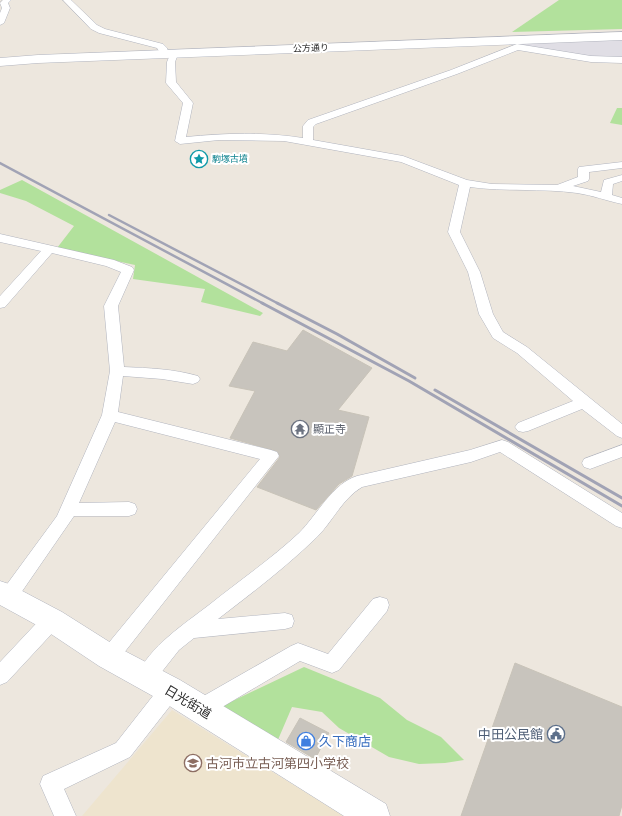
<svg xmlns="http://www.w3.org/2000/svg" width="622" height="816" viewBox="0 0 622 816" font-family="'Roboto Condensed','Noto Sans JP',sans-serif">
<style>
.industrial{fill:#e0dee5}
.education{fill:#eee4ce}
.green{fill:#b2e19c}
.building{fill:#c8c4bd;stroke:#c8c3b8}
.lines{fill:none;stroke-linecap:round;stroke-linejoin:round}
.street-casing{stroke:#b1b4be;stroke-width:1}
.secondary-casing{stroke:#b1b4be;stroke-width:1}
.street{fill:#fff;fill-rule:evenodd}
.secondary{fill:#fff;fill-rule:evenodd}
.rail-far1{stroke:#a1a3b5;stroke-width:2.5}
.rail{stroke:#a1a3b5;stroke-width:3}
.labels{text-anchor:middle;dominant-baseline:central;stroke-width:4;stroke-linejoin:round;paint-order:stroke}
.far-street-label{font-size:9px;fill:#2b2b2b;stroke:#fff}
.far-culture-label{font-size:9px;fill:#0d838f;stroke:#fff;text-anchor:start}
.worship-label{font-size:11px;fill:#5b616d;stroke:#fff;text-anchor:start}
.near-street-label{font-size:13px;fill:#2b2b2b;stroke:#fff}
.near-service-label{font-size:13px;fill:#4e5e75;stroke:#fff;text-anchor:end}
.near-shop-label{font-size:13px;fill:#366cbe;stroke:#fff;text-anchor:start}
.near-education-label{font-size:13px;fill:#785e54;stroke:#fff;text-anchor:start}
</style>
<rect width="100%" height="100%" fill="#ede7de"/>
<polygon class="industrial" points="622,38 622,60 604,60 520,46 517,42"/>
<polygon class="education" points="172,710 344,816 82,816"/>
<g class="green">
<polygon points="559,0 622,0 622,29 512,32"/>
<polygon points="617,108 622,108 622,125 610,123"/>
<polygon points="22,180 263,313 260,316 201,302 205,289 133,279 135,265 57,248 74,226 26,201 0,193 0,190"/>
<polygon points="304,667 380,698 407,720 441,737 464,760 445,763 419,764 389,757 339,728 322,712 292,707 277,742 220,707"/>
</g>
<g class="building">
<polygon points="303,330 372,368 338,410 369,417 352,476 339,484 316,510 257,487 280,457 277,451 230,438 255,391 229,386 253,342 287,351"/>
<polygon points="515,663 622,707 622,805 619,816 461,816"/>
<polygon points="300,718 329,733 315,759 286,742"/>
</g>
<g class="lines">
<defs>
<g id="street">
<polygon points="3,0 11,0 8,3 10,8 4,23 0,25 0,13 2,8 0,3"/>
<polygon points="63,0 71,0 97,25 105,29 163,44 167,48 169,54 165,57 162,56 157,48 99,33 91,29"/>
<path d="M517 44 591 56 622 57V63L591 62 518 50 457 74 316 124 313 127V140L403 156 467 180 492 184 557 185 578 177V169L579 167 622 162V168L589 172V179L588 181 573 186 601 192 604 180 622 175V181L613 184 612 195 622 198V204C607 201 592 195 577 193 541 188 505 192 470 187L460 232 480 272 493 314 503 332 527 347 622 424V438L617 436 582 409 528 431 523 432 518 431 515 427 518 423 573 401 517 353 493 338 479 314 468 272 448 232 459 185 401 162 284 141 219 140 180 144 175 141 183 103 166 83 167 62 171 52 174 51 178 54 175 62 176 82 193 103 186 137C224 133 265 132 303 138V126L308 120 451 70Z"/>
<path d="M0 234 114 260 132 267 134 270 118 306 124 367C148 368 174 369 198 376L200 379 198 382 193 384 162 379 123 376 118 412 271 450 277 452 279 456 116 663 109 666 102 663 99 657 102 651 260 459 115 422 79 503 129 502 135 504 137 509 135 514 129 516H74L14 603 8 605 2 603 0 595 2 591 57 516 102 415 110 371 104 306 121 272 106 266 52 253 5 307 0 308V296L41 251 0 242Z"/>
<path d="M502 440 508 442 622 513V528L616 526 500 452 471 462 362 487C342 499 333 521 317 537 286 567 252 593 218 619L285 613 292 615 294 621 292 627 285 629 194 638 179 650 153 683 146 686 139 683 136 677C150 646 183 625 209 605 239 581 271 559 299 533 317 515 333 483 357 476L470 450Z"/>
<polygon points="622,445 622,457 590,469 584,467 582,463 584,459"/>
<polygon points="380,597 387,599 389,605 387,611 339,670 332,673 300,661 207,716 200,719 193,716 190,709 193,702 291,646 298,643 328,654 373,599"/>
<polygon points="52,612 59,614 61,620 59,626 7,682 0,685 0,662 45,614"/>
<polygon points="170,681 177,683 180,690 177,697 130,757 64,789 76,816 54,816 40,784 43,776 116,743 163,683"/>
</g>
<g id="secondary">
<polygon points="622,32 622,40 38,63 0,66 0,58 38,55"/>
<polygon points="0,581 9,584 62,612 119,648 180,680 386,804 390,816 344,816 160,700 99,666 42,628 0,605"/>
</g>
</defs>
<use href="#street" class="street-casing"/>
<use href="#secondary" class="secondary-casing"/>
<use href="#street" class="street"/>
<use href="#secondary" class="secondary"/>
<g class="rail-far1">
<polyline points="0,163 264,304"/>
<polyline points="109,215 279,304"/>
</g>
<g class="rail">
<polyline points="262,303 409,381 622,506"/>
<polyline points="277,303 337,334 415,378"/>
<polyline points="435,390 622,498"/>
</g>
</g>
<defs>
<symbol id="sight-ring" viewBox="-11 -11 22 22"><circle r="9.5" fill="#fff" stroke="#0f9aa8" stroke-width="1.5"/><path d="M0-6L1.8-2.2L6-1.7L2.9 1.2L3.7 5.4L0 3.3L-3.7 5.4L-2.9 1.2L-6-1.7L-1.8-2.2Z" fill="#0f9aa8"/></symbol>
<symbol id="temple-ring" viewBox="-11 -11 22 22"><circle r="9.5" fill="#fff" stroke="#6b7280" stroke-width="1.5"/><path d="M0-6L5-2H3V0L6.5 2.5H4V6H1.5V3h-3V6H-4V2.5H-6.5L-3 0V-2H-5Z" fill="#6b7280"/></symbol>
<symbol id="civic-ring" viewBox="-11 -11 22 22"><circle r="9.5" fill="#fff" stroke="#5c6f8a" stroke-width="1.5"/><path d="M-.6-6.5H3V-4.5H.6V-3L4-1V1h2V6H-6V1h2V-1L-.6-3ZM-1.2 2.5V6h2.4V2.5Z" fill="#5c6f8a"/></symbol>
<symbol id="shop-ring" viewBox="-11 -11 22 22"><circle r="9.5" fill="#fff" stroke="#3f7fe0" stroke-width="1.5"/><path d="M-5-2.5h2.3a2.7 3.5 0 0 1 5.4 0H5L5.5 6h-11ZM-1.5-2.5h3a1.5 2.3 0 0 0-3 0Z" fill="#3f7fe0"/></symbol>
<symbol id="school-ring" viewBox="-11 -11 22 22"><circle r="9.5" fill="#fff" stroke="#8d6e63" stroke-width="1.5"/><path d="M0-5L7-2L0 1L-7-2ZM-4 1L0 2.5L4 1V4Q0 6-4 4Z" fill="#8d6e63"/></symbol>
</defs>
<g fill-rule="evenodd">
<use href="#sight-ring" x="189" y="149" width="20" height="20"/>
<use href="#temple-ring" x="290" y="419" width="20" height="20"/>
<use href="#civic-ring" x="546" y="724" width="20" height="20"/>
<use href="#shop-ring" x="296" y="731" width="20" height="20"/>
<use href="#school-ring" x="183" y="753" width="20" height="20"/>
</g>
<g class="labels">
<g class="far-street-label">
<text transform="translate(311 48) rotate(-2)">公方通り</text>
</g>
<g class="far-culture-label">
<text x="212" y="159">駒塚古墳</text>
</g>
<g class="worship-label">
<text x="313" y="429">顯正寺</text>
</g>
<g class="near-street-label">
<text transform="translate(188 702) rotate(31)">日光街道</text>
</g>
<g class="near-service-label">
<text x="543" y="734">中田公民館</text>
</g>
<g class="near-shop-label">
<text x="319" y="741">久下商店</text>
</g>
<g class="near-education-label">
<text x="206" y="763">古河市立古河第四小学校</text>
</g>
</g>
</svg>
